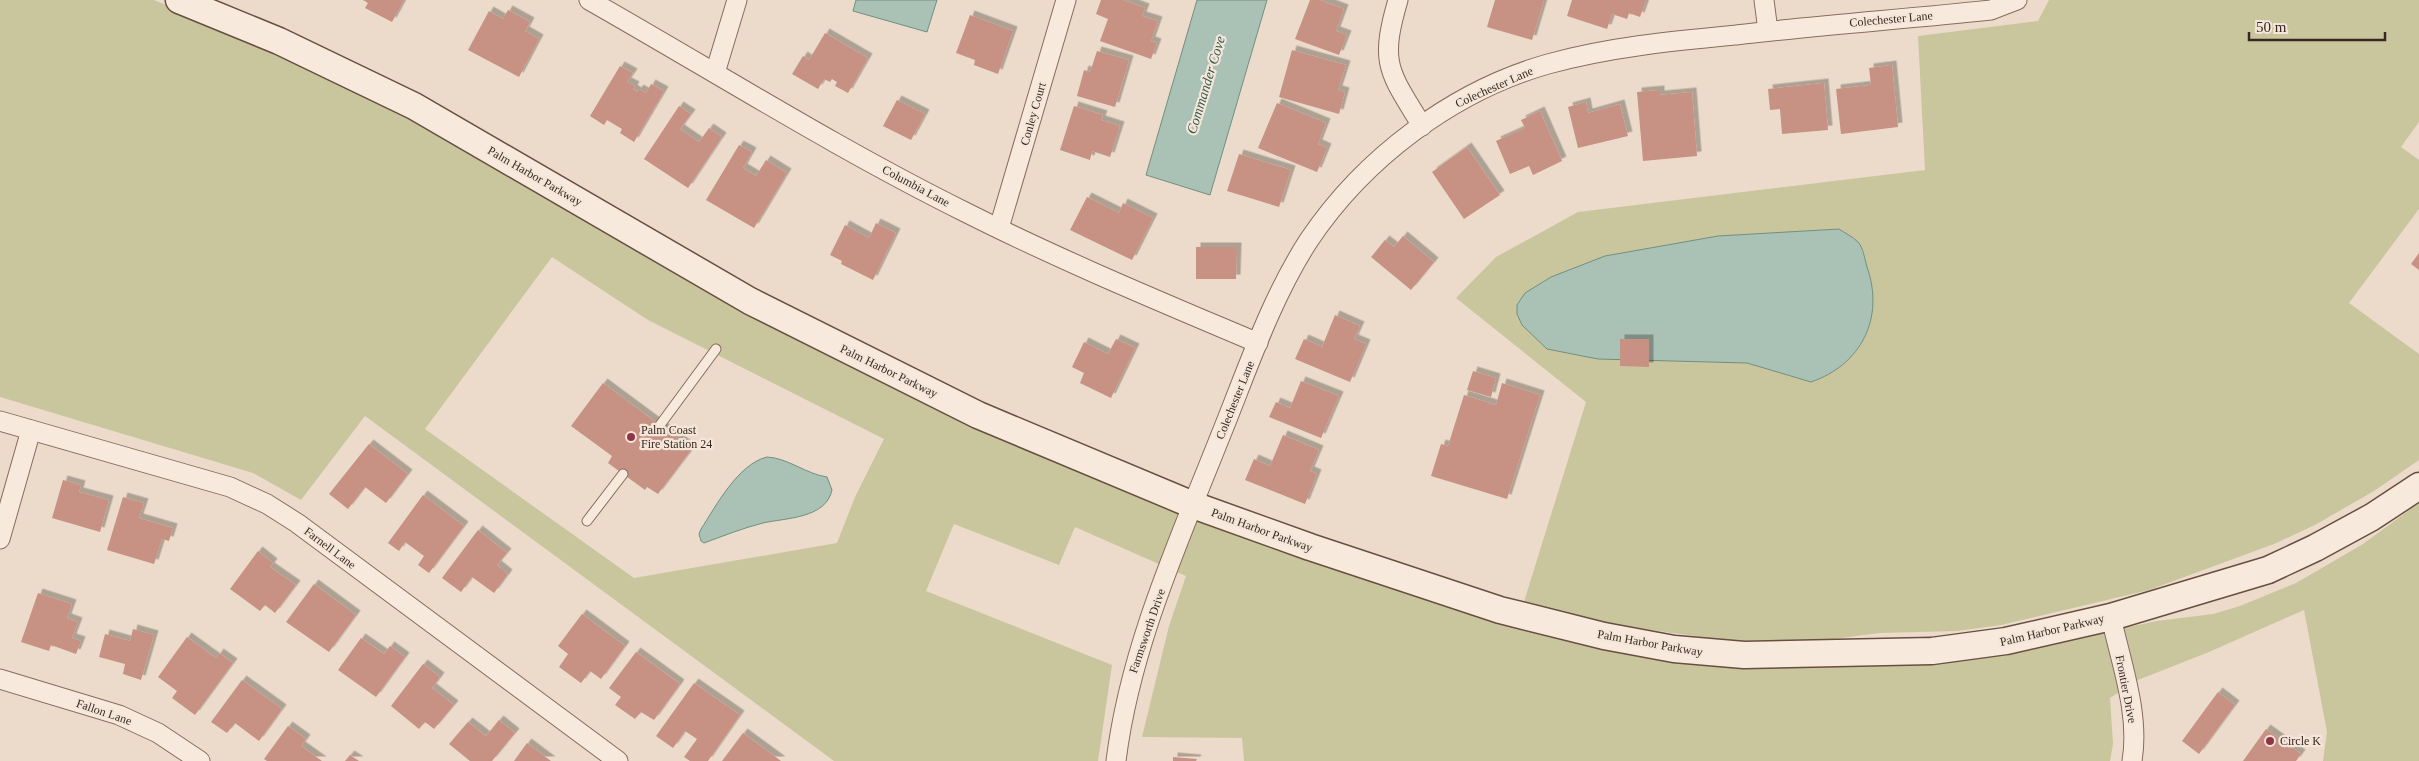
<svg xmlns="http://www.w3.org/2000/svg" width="2419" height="761" viewBox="0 0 2419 761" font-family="Georgia,serif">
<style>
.green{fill:#c9c69e;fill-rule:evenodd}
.water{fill:#aac1b5;stroke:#718f81}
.building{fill:#c79183;filter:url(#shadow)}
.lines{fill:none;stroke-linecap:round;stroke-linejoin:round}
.lane-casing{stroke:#876c5f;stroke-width:11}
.street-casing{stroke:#876c5f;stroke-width:21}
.secondary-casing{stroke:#694e42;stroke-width:29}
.lane{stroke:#f7eadd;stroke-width:9}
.street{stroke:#f7eadd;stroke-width:19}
.secondary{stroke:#f7eadd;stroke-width:26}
.poi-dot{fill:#923448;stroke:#f4e6d9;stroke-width:2}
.labels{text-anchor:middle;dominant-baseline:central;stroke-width:4.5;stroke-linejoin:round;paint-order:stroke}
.street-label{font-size:12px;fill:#392822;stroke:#f4e6d9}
.poi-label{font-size:12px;fill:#392822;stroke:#f4e6d9;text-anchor:start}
.water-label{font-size:14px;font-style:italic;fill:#32574d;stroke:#f4e6d9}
</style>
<defs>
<filter id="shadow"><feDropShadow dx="4.5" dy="-4.5" stdDeviation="0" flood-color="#0004"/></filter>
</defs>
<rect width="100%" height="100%" fill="#ecdbca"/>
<g class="green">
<path d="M0 0H154L275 50 410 115 975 424 1588 641 1730 668 1969 658 2057 642 2157 621 2213 614 2240 606 2296 583 2363 544 2419 503V761H2323L2327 732 2304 610 2209 652 2138 680 2110 698 2113 744 2110 761H1244L1242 738 1142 737 1169 626 1186 576 1075 527 1059 565 954 524 926 591 1112 665 1098 761H834L365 416 301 500 253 473 0 397ZM552 257 648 320 884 439 855 497 837 543 634 578 425 429Z"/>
<polygon points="2049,0 2419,0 2419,122 2401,147 2419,160 2419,209 2349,303 2419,354 2419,460 2374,491 2315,525 2274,544 2149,590 2001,625 1957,631 1880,633 1809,642 1730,641 1630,627 1523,605 1586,402 1456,298 1496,257 1578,212 1925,170 1918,36 2038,21"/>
</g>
<g class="water">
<polygon points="856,0 937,0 927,32 853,11"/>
<polygon points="1197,0 1267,0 1210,195 1146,175"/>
<path d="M1839 229C1845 233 1853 237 1858 242 1863 247 1865 260 1867 267 1885 318 1861 365 1811 382L1747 363 1598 359 1547 349 1522 325 1517 314V305L1525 293 1551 277 1605 256 1718 236Z"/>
<path d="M767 457C788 458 806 474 827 477L832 490C826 519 784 518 763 523 743 528 723 536 704 543L701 541 699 534 701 529C716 506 738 464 767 457Z"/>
</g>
<g class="building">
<polygon points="363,0 404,0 392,22 365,8 368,3"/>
<polygon points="1101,0 1123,0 1145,8 1142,16 1158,21 1151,41 1157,43 1151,59 1100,41 1108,19 1096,14"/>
<polygon points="1310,0 1320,0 1344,9 1336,31 1347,35 1339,55 1295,39"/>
<polygon points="1495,0 1544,0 1532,40 1487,27"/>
<polygon points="1572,0 1646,0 1640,17 1629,13 1627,19 1612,14 1607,29 1567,16"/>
<polygon points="508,10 530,22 525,31 539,39 519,77 468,50 489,11 503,19"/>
<polygon points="970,15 1013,31 998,74 974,65 975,60 956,53"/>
<polygon points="825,33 868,58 848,93 835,86 837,82 832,79 830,82 824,79 818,89 792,74 803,56 809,60"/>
<polygon points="1292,50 1346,65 1338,90 1345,92 1339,114 1279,97"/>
<polygon points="1097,51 1129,60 1115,107 1077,96 1084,70 1090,72"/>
<polygon points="1892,65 1898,127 1841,134 1836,89 1871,85 1869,68"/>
<polygon points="620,66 633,73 627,82 635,86 633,89 637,92 639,89 646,93 651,84 664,91 634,142 620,133 622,129 607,120 604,125 590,116"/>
<polygon points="1824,83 1828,130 1782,134 1780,109 1770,110 1768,89"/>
<polygon points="1660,90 1660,95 1692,92 1697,156 1643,161 1637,92"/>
<polygon points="897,100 925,114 911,140 883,126"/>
<polygon points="1586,102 1588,113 1620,104 1628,136 1578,148 1568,107"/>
<polygon points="1277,103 1326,123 1318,144 1327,148 1317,172 1258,148"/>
<polygon points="679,106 691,114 680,129 699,142 709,128 722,137 688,188 644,159"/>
<polygon points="1074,106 1103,115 1101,120 1120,126 1110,157 1092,151 1090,160 1060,150"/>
<polygon points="1540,111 1562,161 1533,175 1529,166 1510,174 1496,141 1525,128 1521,120"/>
<polygon points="739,145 752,152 743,168 756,176 766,160 787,173 754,228 706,200"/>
<polygon points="1467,147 1500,195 1464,219 1432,172"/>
<polygon points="1239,154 1291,170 1279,207 1227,191"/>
<polygon points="1087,197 1119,213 1123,203 1153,218 1132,260 1070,230"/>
<polygon points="876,223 896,233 873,280 841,264 842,261 830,255 845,225 869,238"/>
<polygon points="1403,236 1434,262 1411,290 1371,257 1385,240 1394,247"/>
<polygon points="1196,247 1237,247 1236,279 1196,279"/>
<polygon points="2419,253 2419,270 2411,264"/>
<polygon points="1335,315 1360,326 1354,339 1366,344 1350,382 1295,359 1304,339 1322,347"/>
<polygon points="1116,339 1135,348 1111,398 1080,383 1084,373 1072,367 1084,342 1108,354"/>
<polygon points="1620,339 1649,339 1649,367 1620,366"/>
<polygon points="1473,371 1496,378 1491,397 1467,390"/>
<polygon points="1301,381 1339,396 1321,438 1269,417 1276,402 1290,408"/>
<polygon points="603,383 692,449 658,494 647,487 645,490 608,463 612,456 571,426"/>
<polygon points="1502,383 1540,395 1507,499 1431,476 1441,444 1448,446 1464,395 1496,405"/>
<polygon points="1283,435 1319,450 1310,471 1317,474 1305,504 1245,480 1254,459 1270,466"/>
<polygon points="369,444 408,474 386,503 365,487 348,509 329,494"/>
<polygon points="63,480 81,485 79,492 109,500 100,532 52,518"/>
<polygon points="423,495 464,526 429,573 418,565 424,556 405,542 399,551 388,543"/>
<polygon points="123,497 144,503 139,518 173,528 169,541 162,539 154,564 107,550"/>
<polygon points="478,530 507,553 497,565 508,574 494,593 472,577 461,592 442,578"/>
<polygon points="258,551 273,563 270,567 296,585 275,613 265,605 260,611 230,589"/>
<polygon points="314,584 356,615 329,652 286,622"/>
<polygon points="38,593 72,604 67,618 78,622 72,638 81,641 76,654 51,645 49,651 21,642"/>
<polygon points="582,614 625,646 601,679 590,671 581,683 559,667 568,654 558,646"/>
<polygon points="133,629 154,635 141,680 123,674 125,664 99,657 105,634 130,641"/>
<polygon points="187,637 216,658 219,653 233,663 195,715 172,698 177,691 158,677"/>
<polygon points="361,638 384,654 390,646 405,657 376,697 338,670"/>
<polygon points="636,652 680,684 654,720 641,712 635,719 615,705 621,697 609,688"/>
<polygon points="423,664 440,677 432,688 454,705 434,729 425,722 419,729 391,706"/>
<polygon points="242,680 282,709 259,741 235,723 227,733 211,722"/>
<polygon points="694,683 740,715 708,761 690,761 684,757 697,739 685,731 673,748 656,736"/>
<polygon points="2218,692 2235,705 2199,754 2182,741"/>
<polygon points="499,720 515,733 492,761 470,761 449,744 468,722 486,736"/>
<polygon points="288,726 306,739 301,746 322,761 267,761 264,759"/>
<polygon points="2266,729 2301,754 2296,761 2243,761"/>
<polygon points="743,733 781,761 722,761"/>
<polygon points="527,743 551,761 514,761"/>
<polygon points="350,755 359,761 345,761"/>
<polygon points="1173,757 1197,759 1196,761 1173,761"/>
</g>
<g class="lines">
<defs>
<g id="lane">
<polyline points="660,425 716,349"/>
<polyline points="587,521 623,474"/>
</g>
<g id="street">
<path d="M589 0C714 71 836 148 965 212 1060 260 1159 301 1258 343"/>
<path d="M1398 0C1379 65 1389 71 1422 126"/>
<polyline points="1764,0 1768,31"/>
<polyline points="715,73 737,0"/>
<polyline points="999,228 1066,0"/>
<polyline points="0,421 230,487 267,504 297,523 618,761"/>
<polyline points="0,539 31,430"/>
<path d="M2111 617C2121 663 2140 714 2132 761"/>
<polyline points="0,679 119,715 158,733 200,761"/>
<path d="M1116 761C1130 648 1178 543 1220 437 1247 371 1270 300 1309 240 1364 158 1453 91 1548 64 1609 47 1673 41 1736 35 1821 25 1906 19 1991 10L2017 0"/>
</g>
<polyline id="secondary" points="179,0 279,41 414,106 750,301 978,415 1193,505 1310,547 1500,610 1604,636 1674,649 1744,655 1932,651 2006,641 2111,617 2268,570 2315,548 2372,517 2419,486"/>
</defs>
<use href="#lane" class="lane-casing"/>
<use href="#street" class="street-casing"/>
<use href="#secondary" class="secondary-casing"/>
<use href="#lane" class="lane"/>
<use href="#street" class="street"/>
<use href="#secondary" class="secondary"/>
</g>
<g class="poi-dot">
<circle cx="631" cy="437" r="5"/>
<circle cx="2270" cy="741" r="5"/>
</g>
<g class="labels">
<g class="street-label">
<text transform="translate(1891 19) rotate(-5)">Colechester Lane</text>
<text transform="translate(1494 87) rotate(-24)">Colechester Lane</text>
<text transform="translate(1033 114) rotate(-74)">Conley Court</text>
<text transform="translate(535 176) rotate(30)">Palm Harbor Parkway</text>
<text transform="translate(916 186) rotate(28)">Columbia Lane</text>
<text transform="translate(889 371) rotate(26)">Palm Harbor Parkway</text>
<text transform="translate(1235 400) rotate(-68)">Colechester Lane</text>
<text transform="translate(1262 530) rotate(20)">Palm Harbor Parkway</text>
<text transform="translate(330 548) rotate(37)">Farnell Lane</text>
<text transform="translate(2052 630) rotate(-13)">Palm Harbor Parkway</text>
<text transform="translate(1147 631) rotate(-71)">Farmsworth Drive</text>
<text transform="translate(1650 643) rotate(10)">Palm Harbor Parkway</text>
<text transform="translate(2126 689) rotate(79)">Frontier Drive</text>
<text transform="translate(104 712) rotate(19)">Fallon Lane</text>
</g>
<g class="poi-label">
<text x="641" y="430">Palm Coast<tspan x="641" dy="14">Fire Station 24</tspan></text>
<text x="2280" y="741">Circle K</text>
</g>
<g class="water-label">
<text transform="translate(1206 85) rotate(-73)">Commander Cove</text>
</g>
</g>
<path d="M2249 32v8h136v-8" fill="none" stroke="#392822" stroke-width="2.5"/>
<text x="2256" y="32" font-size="15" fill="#392822" stroke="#f4e6d9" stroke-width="4" paint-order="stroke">50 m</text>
</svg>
